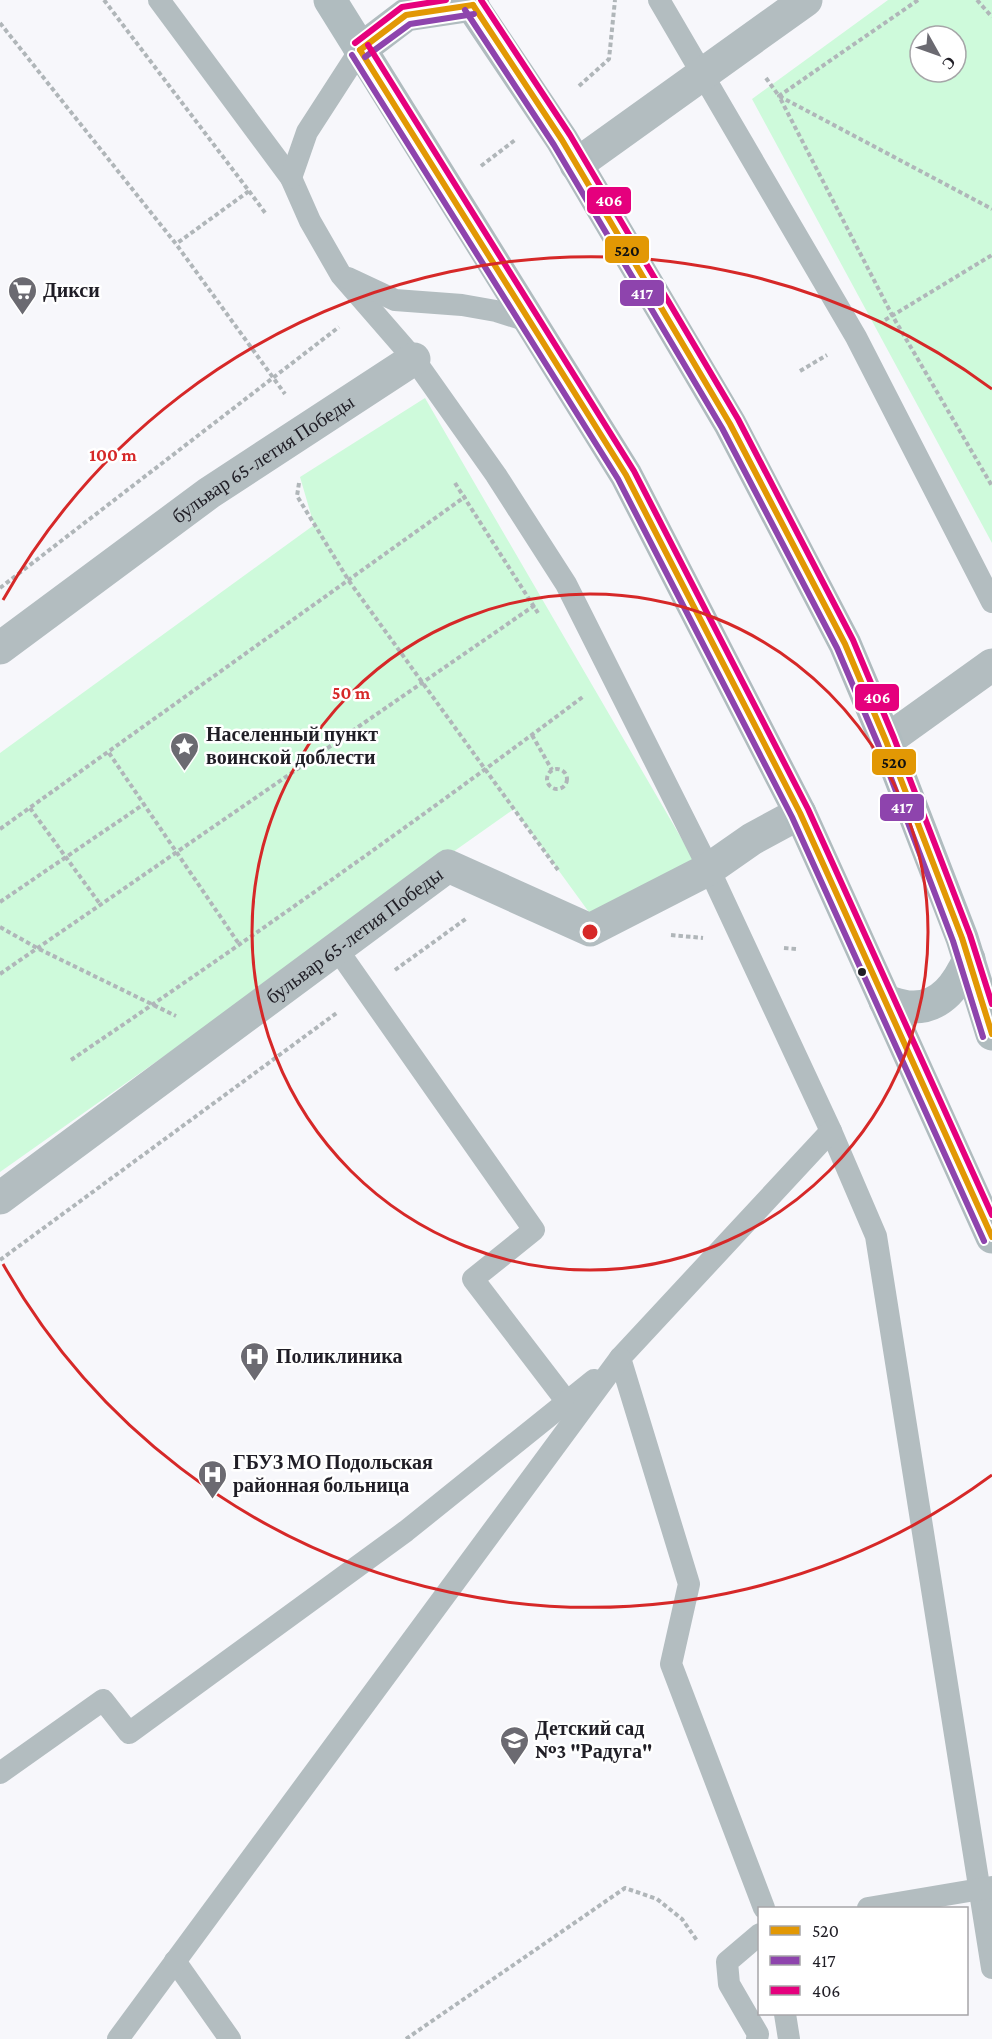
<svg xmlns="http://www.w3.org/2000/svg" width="992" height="2039" viewBox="0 0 992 2039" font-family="'Crimson Pro',serif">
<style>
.green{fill:#cefadb;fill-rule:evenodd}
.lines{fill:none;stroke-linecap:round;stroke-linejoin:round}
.path{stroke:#b0b6b9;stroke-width:4;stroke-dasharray:4.5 3;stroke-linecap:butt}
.service{stroke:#b3bdc0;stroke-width:22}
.minor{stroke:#b3bdc0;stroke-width:33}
.secondary{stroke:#b0bcbf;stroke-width:33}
.bus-1-casing{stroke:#fff;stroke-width:10}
.bus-2-casing{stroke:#fff;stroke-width:10}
.bus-3-casing{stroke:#fff;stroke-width:10}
.bus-1{stroke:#e29804;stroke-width:6}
.bus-2{stroke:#8e44ad;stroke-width:6}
.bus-3{stroke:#e5007d;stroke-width:6}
.ring{fill:none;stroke:#d62828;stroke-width:3}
.bus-dot{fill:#201e26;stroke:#fff;stroke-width:2}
.labels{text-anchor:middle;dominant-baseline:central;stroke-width:5;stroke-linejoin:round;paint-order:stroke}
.poi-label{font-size:20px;font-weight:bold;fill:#201e26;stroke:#fff;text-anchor:start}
.street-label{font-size:20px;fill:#201e26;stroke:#fff}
.centre{fill:#d62828;stroke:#fff;stroke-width:3}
.ring-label{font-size:18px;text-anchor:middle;font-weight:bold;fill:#d62828;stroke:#fff;stroke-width:5;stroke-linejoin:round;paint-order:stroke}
.line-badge{stroke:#fff;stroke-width:2}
.badge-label{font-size:16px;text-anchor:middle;font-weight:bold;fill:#fff}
.pale-badge-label{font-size:16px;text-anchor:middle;font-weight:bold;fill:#111}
</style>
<rect width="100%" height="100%" fill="#f7f7fb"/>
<g class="green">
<path d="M888 0H992V543L752 99ZM920 36H956V72H920Z"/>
<polygon points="425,398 694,860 599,926 514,809 0,1172 0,753 314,525 300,477"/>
</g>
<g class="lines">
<g class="path">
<polyline points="104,0 249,191 176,244"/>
<polyline points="918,0 779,96 892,315 992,486"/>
<polyline points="977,0 992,17"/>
<polyline points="0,23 176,244 285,394"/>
<polyline points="766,78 779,96 992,209"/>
<polyline points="579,86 609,59 615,0"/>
<polyline points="481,166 515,140"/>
<polyline points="249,191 266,214"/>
<polyline points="885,320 992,255"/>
<polyline points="800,371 827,355"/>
<polyline points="299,483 297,496 349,581 558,870"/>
<polyline points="455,483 538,613"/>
<polyline points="0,588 339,327"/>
<polyline points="532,735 552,770"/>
<polyline points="109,753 239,944"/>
<circle cx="557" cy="779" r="10"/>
<polyline points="30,808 100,904"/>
<polyline points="0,829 466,496"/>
<polyline points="0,902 144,804"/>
<polyline points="0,927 37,948 176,1016"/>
<polyline points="671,935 703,938"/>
<polyline points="784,948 796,949"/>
<polyline points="395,970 467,918"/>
<polyline points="0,974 535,605"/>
<path d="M71 1060C244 943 416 822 584 696"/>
<polyline points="0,1260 338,1012"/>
<polyline points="406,2039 625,1888 657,1899 682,1919 698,1942"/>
</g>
<g class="service">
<polyline points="159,0 291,178 310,221 341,275 414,359 496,475 566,584 709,869 831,1131 876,1236 992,1968"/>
<polyline points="659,0 856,337 992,602"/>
<polyline points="291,178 307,132 360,50"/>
<polyline points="348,278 395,300 462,305 496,311 531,322"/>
<polyline points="337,949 534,1230 473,1279 567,1402"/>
<polyline points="0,1773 103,1700 129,1733 406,1531 594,1380"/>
<polyline points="764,1908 671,1664 689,1584 620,1358 831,1131"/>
<polyline points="868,1908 992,1887"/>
<polyline points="175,1961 230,2039"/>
<polyline points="785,2014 789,2039"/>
<polyline points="118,2039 620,1358"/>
<polyline points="757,2039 758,2034 729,1984 727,1962 760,1934"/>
</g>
<g class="minor">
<polyline points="576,165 806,0"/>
<path id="s1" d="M0 648 209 493 414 359"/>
<polyline points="886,741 992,665"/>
<path id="s2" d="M0 1198 448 866 590 930 709 869 752 839 800 813"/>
</g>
<g class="secondary">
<polyline points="330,0 626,475 800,813 992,1237"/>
<polyline points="468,0 562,140 730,424 845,644 886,741 962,938 992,1034"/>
<polyline points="360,50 406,15 473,5"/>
<path d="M885 1001C893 1003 903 1007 912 1007 942 1008 958 983 969 959"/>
</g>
<defs>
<g id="bus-1">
<polyline points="473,5 562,140 730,424 845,644 886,741 962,938 992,1034"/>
<polyline points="360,50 626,475 800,813 992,1237"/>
<polyline points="360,50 406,15 473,5"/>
</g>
<g id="bus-2">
<polyline points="465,10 554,145 722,428 837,648 878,744 953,941 983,1037"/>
<polyline points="352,55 618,479 792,817 984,1241"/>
<polyline points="365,57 410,24 474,14"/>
</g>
<g id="bus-3">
<polyline points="481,0 570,135 738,419 853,640 894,738 970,935 992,1004"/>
<polyline points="355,43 402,7 446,0"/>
<polyline points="368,45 634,471 808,809 992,1215"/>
</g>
</defs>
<use href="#bus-1" class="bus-1-casing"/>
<use href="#bus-2" class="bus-2-casing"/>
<use href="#bus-3" class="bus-3-casing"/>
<use href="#bus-1" class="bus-1"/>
<use href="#bus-2" class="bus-2"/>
<use href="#bus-3" class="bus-3"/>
</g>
<g class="ring">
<circle cx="590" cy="932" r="338"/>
<path d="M992 1475A675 675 0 0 1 3 1264M3 600A675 675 0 0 1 992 389"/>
</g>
<defs>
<symbol id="supermarket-pin" viewBox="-11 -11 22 30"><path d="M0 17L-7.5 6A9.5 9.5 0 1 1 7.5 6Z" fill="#6b6a71" stroke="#fff"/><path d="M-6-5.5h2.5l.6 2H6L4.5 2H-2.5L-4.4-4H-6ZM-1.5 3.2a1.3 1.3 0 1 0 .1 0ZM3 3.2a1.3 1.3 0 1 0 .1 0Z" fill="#fff"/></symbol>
<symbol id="sight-pin" viewBox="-11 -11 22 30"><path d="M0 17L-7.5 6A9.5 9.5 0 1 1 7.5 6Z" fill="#6b6a71" stroke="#fff"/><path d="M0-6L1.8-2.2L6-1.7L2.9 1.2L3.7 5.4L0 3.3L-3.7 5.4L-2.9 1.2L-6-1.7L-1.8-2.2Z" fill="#fff"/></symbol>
<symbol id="hospital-pin" viewBox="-11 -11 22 30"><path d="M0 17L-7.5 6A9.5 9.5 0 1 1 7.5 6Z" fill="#6b6a71" stroke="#fff"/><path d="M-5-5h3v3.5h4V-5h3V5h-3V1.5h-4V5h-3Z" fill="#fff"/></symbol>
<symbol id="school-pin" viewBox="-11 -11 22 30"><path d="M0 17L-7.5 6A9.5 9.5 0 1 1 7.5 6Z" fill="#6b6a71" stroke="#fff"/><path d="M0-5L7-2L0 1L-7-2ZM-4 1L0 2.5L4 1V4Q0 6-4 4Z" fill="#fff"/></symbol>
</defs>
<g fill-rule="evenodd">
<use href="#supermarket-pin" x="6" y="274" width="33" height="45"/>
<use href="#sight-pin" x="168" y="730" width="33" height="45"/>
<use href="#hospital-pin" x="238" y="1340" width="33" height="45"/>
<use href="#hospital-pin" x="196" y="1458" width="33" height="45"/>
<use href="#school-pin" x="498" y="1724" width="33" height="45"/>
</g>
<circle class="bus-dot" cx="862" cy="972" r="5"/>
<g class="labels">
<g class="poi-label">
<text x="43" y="290">Дикси</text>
<text x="206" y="734">Населенный пункт<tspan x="206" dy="23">воинской доблести</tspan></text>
<text x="276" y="1356">Поликлиника</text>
<text x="233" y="1462">ГБУЗ МО Подольская<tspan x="233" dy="23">районная больница</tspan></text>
<text x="535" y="1728">Детский сад<tspan x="535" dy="23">№3 "Радуга"</tspan></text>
</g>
<g class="street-label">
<text stroke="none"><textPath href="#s1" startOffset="324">бульвар 65-летия Победы</textPath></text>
<text stroke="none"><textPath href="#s2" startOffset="441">бульвар 65-летия Победы</textPath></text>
</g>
</g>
<circle cx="590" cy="932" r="9" class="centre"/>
<g class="ring-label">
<text x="113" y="461">100 m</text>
<text x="351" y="699">50 m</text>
</g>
<g class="line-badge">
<rect x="586" y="186" width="46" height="29" rx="6" fill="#e5007d"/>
<rect x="604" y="235" width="46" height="29" rx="6" fill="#e29804"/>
<rect x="619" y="279" width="46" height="28" rx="6" fill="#8e44ad"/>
<rect x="854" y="683" width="46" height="29" rx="6" fill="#e5007d"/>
<rect x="871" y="748" width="46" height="28" rx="6" fill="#e29804"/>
<rect x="879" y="793" width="46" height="29" rx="6" fill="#8e44ad"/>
</g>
<g class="badge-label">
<text x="609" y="206">406</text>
<text x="642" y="299">417</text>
<text x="877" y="703">406</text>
<text x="902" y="813">417</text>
</g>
<g class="pale-badge-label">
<text x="627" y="256">520</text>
<text x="894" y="768">520</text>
</g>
<rect x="758" y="1907" width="210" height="108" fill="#ffffff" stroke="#a6a5a8" stroke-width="1.5"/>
<rect x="770" y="1926" width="30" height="9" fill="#e29804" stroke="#a6a5a8" stroke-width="1.5"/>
<text x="812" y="1937" font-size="18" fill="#201e26">520</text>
<rect x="770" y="1956" width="30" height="9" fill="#8e44ad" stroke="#a6a5a8" stroke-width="1.5"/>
<text x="812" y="1967" font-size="18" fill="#201e26">417</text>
<rect x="770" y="1986" width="30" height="9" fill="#e5007d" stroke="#a6a5a8" stroke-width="1.5"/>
<text x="812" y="1997" font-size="18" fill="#201e26">406</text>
<g transform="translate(938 54) rotate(130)"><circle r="28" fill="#ffffff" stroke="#a6a5a8" stroke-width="1.5"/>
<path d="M0-4.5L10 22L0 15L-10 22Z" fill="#6b6a71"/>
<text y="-9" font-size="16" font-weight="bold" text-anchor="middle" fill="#201e26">С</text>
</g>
</svg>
